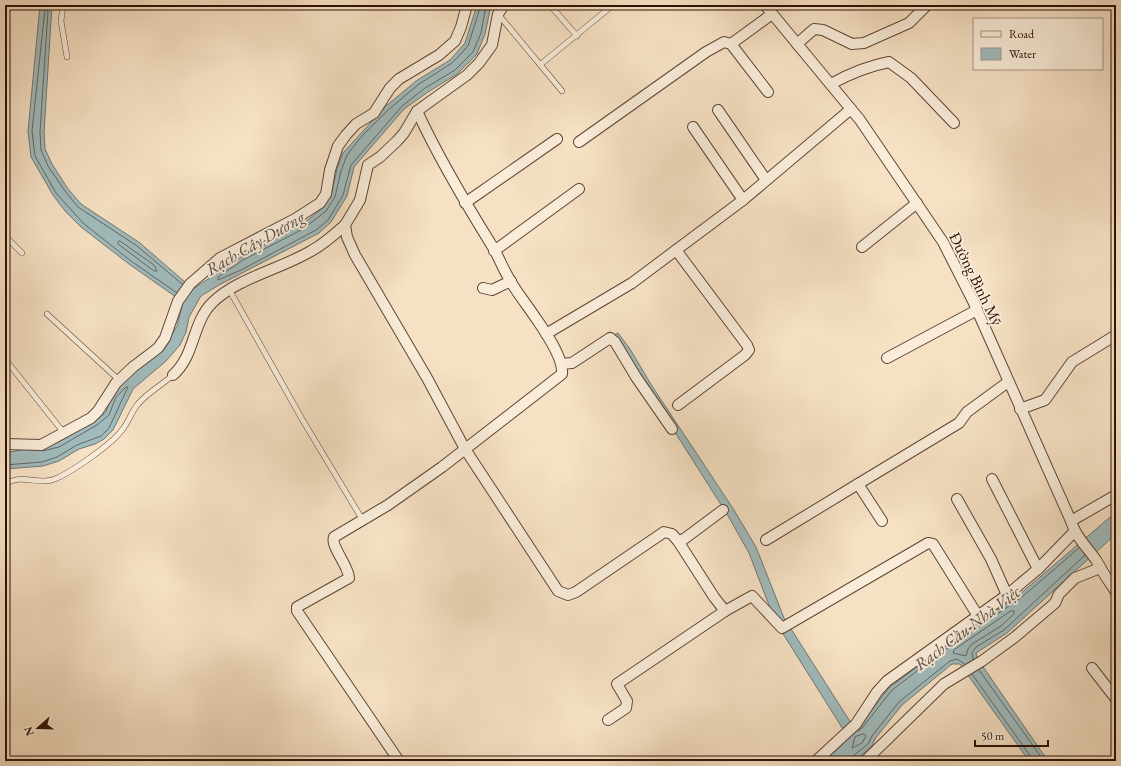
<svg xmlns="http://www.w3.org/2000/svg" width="1121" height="766" viewBox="0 0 1121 766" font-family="'EB Garamond',serif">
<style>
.water{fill:#a0bbbd;stroke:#727773}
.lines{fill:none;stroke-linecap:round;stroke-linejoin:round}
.shore{stroke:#666660;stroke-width:1}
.service-casing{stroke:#5e4534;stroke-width:6}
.minor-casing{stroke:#5e4534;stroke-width:12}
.service{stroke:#f9ecd9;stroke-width:5}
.minor{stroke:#f9ecd9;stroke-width:10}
.labels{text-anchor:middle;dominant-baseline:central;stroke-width:4;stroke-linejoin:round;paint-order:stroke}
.street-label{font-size:16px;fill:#2c1104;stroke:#f9ecd9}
.water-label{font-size:17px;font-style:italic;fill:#554c45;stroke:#f9ecd9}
</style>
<rect width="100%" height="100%" fill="#f6e1c4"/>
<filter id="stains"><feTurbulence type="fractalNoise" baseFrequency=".005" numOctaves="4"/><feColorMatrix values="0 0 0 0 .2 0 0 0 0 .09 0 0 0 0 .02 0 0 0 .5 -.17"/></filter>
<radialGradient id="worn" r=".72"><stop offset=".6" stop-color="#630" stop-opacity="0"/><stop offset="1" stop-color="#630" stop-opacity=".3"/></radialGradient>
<g class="water">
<polygon points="40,5 52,5 44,132 45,149 52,164 68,189 81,204 140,243 193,289 241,257 301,225 323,208 331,196 337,169 343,153 385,107 416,81 450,60 465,43 477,5 491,5 485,34 477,54 457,74 428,92 404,109 354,167 347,196 331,222 319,233 219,285 201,296 189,317 186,332 180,345 166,361 133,389 113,430 104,439 95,444 79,449 59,461 43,466 5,469 5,453 57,443 94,422 106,412 112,395 135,370 165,346 177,326 183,302 129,264 81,227 65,211 53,195 31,157 28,131"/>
<polygon points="618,333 630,349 652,386 734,510 756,547 784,618 851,723 859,726 889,688 940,649 1020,594 1116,512 1116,534 1007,633 976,653 977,658 1048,761 1029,761 960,664 952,664 902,705 875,739 872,746 854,761 824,761 843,744 846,734 775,621 749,553 727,514 613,335"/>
</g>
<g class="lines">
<g class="shore">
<polyline points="481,5 468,46 452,63 419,84 388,110 362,136 347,155 341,171 335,197 326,211 303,229 243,260 218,277 218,280 241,270 316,230 328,220 343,195 351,165 402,106 425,88 455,70 473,52 481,33 486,5"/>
<polygon points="120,241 154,265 157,271 154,271 118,244 118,242"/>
<polyline points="177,293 131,261 83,223 56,193 35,156 32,131 45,9 48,11 40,132 41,150 48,166 65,191 78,207 137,246 182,284"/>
<polyline points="5,465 42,462 57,457 77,445 101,436 109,428 128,387 126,387 116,397 109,415 97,425 59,447 43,451"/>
<polygon points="1011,611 1014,611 1014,614 1001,626 972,644 968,649 966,656 953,653 954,650"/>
<polyline points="973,659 972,653 976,647 1004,630 1085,555"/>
<polyline points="979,670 1044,761"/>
<polyline points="972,674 1031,757 1032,761"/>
<polyline points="858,731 862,728 892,690 942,652 1022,597 1079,548"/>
<polygon points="864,734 866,736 862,743 852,748 855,737"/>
<polyline points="852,761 853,756 868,744 872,736 899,702 950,661 957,659 965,664"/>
</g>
<defs>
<g id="service">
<polyline points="63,5 61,21 67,57"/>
<polyline points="550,5 577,36"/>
<polyline points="498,14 562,91"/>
<polyline points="541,64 613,5"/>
<polyline points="5,236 22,253"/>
<polyline points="230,291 302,419 362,519"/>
<polyline points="47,314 119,380"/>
<polyline points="5,359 64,433"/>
<path d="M5 485C20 472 39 486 55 479 72 472 112 444 122 430 129 422 131 412 138 404 148 392 162 385 173 375"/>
</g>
<g id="minor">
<polyline points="504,5 498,14 492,45 479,63 467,75 417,111 404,133 397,141 380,157 368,165 360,200 345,225 347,237 355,255 427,378 465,449 558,591 568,595 576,592 664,532 672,534 678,541 684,539 723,510"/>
<path d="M765 5 860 120 943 242 973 301 1071 521C1075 536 1087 547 1096 560 1102 571 1109 582 1116 592"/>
<polyline points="731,44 772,14"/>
<polyline points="797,44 814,29 823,30 852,44 864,43 909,23 927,5"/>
<path d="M831 84C849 74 868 66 889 62L911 78 954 123"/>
<polyline points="718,110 766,180"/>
<polyline points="693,127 743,200"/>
<polyline points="579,142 706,52 724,42 731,44 768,92"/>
<polyline points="465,203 557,139"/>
<polyline points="862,247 917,203"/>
<polyline points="676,250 747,345 749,350 745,355 678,405"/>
<polyline points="494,251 579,189"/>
<polyline points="483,288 492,290 511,281"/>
<polyline points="546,334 632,283 743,200 851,109"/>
<polyline points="887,358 977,310"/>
<polyline points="561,364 572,363 610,338 615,342 636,377 672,429"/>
<path d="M173 375C195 356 192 323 212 303 237 278 281 269 311 251 324 244 334 235 345 225"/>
<polyline points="1020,409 1045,400 1072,362 1116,335"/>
<polyline points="5,444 41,445 91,418 98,411 116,383 133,367 158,348 165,338 178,301 190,284 220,258 295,219 320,203 326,194 330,170 338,146 346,135 356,124 374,113 390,88 399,79 439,55 455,41 461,27 467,5"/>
<polyline points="992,479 1038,569"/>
<polyline points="858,484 959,423 967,412 1008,382"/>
<polyline points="957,499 991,559 1007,595"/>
<polyline points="1071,521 1116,495"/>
<polyline points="766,540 858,484 882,521"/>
<polyline points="678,541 714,597 725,611 752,596 782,628 928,543 933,544 978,616"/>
<polyline points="1092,668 1116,699"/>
<polyline points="608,720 626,708 627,701 617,684 725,611"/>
<path d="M399 761 297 611V607L349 578C349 566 330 546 334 537L388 505 442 467 562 374C564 358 544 330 535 317 527 305 518 294 511 282 504 271 500 260 494 249 466 204 439 159 417 111"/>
<polyline points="816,761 856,724 877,692 887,681 1007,595 1038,569 1074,532"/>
<polyline points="865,761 944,684 982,661 1015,637 1048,609 1055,603 1059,594 1075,578 1100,568"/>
</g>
</defs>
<use href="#service" class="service-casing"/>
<use href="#minor" class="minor-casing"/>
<use href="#service" class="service"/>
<use href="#minor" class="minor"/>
</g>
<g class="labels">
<g class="street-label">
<text transform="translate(976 279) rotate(64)">Đường Bình Mỹ</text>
</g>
<g class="water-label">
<text transform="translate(255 243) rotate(-30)">Rạch Cây Dương</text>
<text transform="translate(967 628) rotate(-37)">Rạch Cầu Nhà Việc</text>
</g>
</g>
<rect width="1121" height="766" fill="none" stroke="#f6e1c4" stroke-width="20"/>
<rect x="6" y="6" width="1109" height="754" fill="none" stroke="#2c1104" stroke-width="2"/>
<rect x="10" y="10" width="1101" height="746" fill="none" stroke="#2c1104"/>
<rect x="973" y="18" width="130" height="52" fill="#f9ecd9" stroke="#a79484"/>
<rect x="981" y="31" width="20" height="6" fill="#f9ecd9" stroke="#a79484"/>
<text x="1009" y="38" font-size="12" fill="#2c1104">Road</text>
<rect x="981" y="48" width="20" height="12" fill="#a0bbbd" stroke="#a79484"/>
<text x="1009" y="58" font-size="12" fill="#2c1104">Water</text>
<g transform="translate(38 728) rotate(250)" stroke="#f9ecd9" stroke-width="3" paint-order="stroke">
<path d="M0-3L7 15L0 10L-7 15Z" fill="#2c1104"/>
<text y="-6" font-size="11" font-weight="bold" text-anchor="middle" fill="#2c1104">N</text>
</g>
<path d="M975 740v6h73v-6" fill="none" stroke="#2c1104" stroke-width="2"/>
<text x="981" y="740" font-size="12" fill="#2c1104" stroke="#f9ecd9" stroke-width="3" paint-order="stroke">50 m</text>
<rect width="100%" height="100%" filter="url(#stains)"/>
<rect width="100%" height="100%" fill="url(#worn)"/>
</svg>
